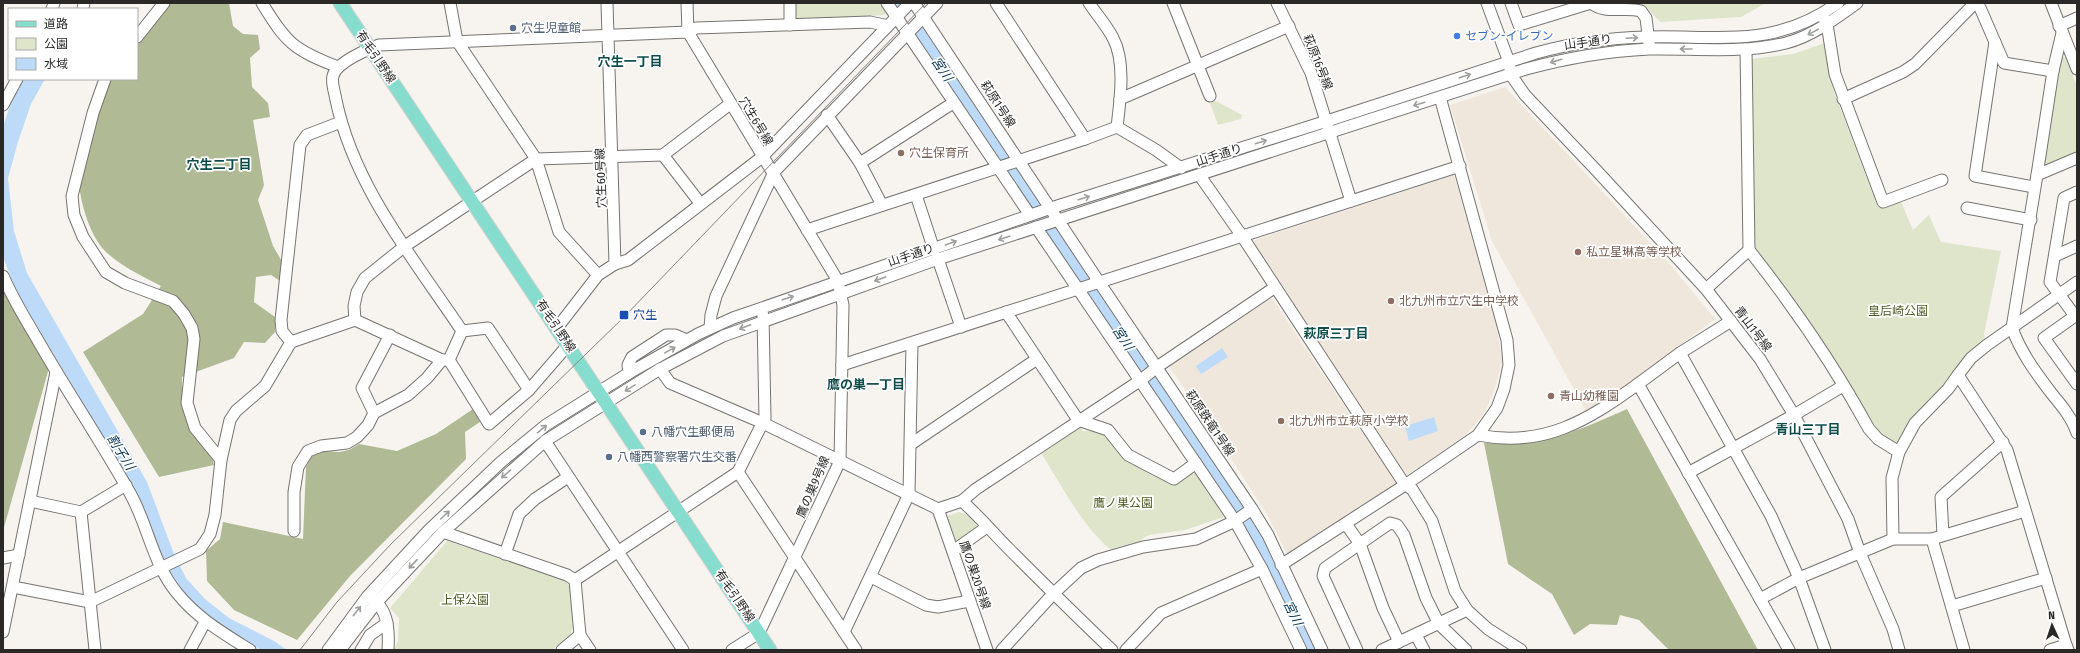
<svg xmlns="http://www.w3.org/2000/svg" width="2080" height="653" viewBox="0 0 2080 653" font-family="'Fira Sans Condensed','Noto Sans JP',sans-serif">
<style>
.built{fill:#efe6dc}
.green{fill:#dee5cb}
.forest{fill:#b0ba95}
.water{fill:#bddbf9}
.lines{fill:none;stroke-linecap:round;stroke-linejoin:round}
.river{stroke:#bddbf9;stroke-width:15}
.minor-casing{stroke:#777471;stroke-width:13}
.major-casing{stroke:#d0d0d0;stroke-width:15}
.minor{stroke:#fff;stroke-width:11}
.major{stroke:#86ddcd;stroke-width:13}
.tram{stroke:#858380;stroke-width:1}
.oneway{stroke:#9f9f9e}
.service-dot{fill:#5c6f8a;stroke:#fff;stroke-width:1.5}
.shop-dot{fill:#3f7fe0;stroke:#fff;stroke-width:1.5}
.education-dot{fill:#8d6e63;stroke:#fff;stroke-width:1.5}
.transit-dot{fill:#1a4fb4;stroke:#fff;stroke-width:1.5}
.labels{text-anchor:middle;dominant-baseline:central;stroke-width:3.5;stroke-linejoin:round;paint-order:stroke}
.service-label{font-size:12px;fill:#4e5e75;stroke:#fff;text-anchor:start}
.shop-label{font-size:12px;fill:#366cbe;stroke:#fff;text-anchor:start}
.street-label{font-size:12px;fill:#2a2928;stroke:#fff}
.education-label{font-size:12px;fill:#785e54;stroke:#fff;text-anchor:start}
.park-label{font-size:12px;fill:#505c22;stroke:#fff}
.transit-label{font-size:12px;fill:#164399;stroke:#fff;text-anchor:start}
.neighbourhood-label{font-size:13px;font-weight:bold;fill:#0f4d4b;stroke:#fff}
.water-label{font-size:13px;font-style:italic;fill:#003156;stroke:#fff}
</style>
<rect width="100%" height="100%" fill="#f7f4f0"/>
<g class="built">
<polygon points="1505,87 1668,262 1715,319 1614,394 1586,411 1492,241 1450,105"/>
<polygon points="1454,175 1497,327 1502,361 1495,388 1485,412 1466,435 1407,475 1252,241"/>
<polygon points="1272,298 1396,483 1287,554 1268,516 1223,446 1169,366"/>
</g>
<g class="green">
<polygon points="793,3 882,3 886,13 884,15 796,20 794,18"/>
<polygon points="1637,3 1766,3 1741,17 1660,22 1646,7"/>
<path d="M1825 43 1834 92 1878 207 1899 197 1913 230 1929 215 1941 242 2001 251 1984 334 1985 341C1969 351 1959 367 1947 382 1930 403 1912 422 1896 444L1870 425 1861 405 1796 301 1755 248 1751 59 1793 54Z"/>
<polygon points="2061,57 2065,57 2077,86 2077,152 2048,165 2043,165"/>
<polygon points="1216,101 1242,115 1241,119 1218,125 1210,103"/>
<path d="M1079 426 1083 431H1104L1173 482 1195 470 1224 517 1185 530 1149 535 1137 542 1110 549C1080 524 1061 484 1040 451Z"/>
<polygon points="959,512 972,516 977,527 971,531 969,537 955,546 947,522 947,516"/>
<polygon points="447,541 564,579 570,587 573,627 570,635 552,650 394,650 398,641 399,618 390,608"/>
</g>
<g class="forest">
<path d="M167 3H229L233 26 243 34 258 35 260 49 250 58 252 87 268 103 270 117 253 120 264 185 258 200 273 246 287 270 283 283 271 275 256 277 254 302 275 317V332L265 343 244 342 234 358 182 377V404L212 456 214 465 159 477 83 352 143 314 161 286C142 276 120 266 105 251 90 236 79 200 79 179L108 79H137V41Z"/>
<polygon points="3,288 49,368 3,531"/>
<polygon points="473,409 480,422 465,432 466,459 350,576 297,640 234,610 207,581 206,551 220,539 223,522 303,539 306,467 313,455 321,451 339,452 349,450 359,444 397,451 436,434"/>
<path d="M1627 409 1758 650H1669L1639 620 1620 615 1617 625 1590 624 1574 635 1552 594 1508 564 1484 443C1506 443 1528 444 1549 439 1576 432 1602 420 1627 409Z"/>
</g>
<g class="water">
<polygon points="24,79 45,79 31,104 18,142 8,178 14,231 27,273 147,482 174,554 186,578 205,599 229,618 274,641 287,650 261,650 221,627 192,604 170,576 133,487 16,291 3,257 3,127 14,93"/>
<polygon points="1222,348 1228,357 1201,374 1196,366"/>
<polygon points="1434,417 1438,431 1409,441 1405,426"/>
</g>
<g class="lines">
<g class="river">
<polyline points="898,3 899,5"/>
<polyline points="919,34 992,144 1038,205 1057,241 1248,519 1269,559 1311,650"/>
</g>
<defs>
<g id="minor">
<path d="M262 3C286 43 294 50 338 67"/>
<polyline points="450,3 457,41 536,159 559,232 598,275"/>
<polyline points="687,3 688,32 696,28 870,22 884,25 887,27"/>
<polyline points="790,3 790,25"/>
<polyline points="887,3 1030,215"/>
<polyline points="914,3 1099,282 1252,509 1268,535 1322,650"/>
<polyline points="996,3 1085,139"/>
<path d="M1089 3C1097 15 1107 26 1113 38 1126 62 1120 101 1117 127L1156 150 1181 168"/>
<polyline points="1173,3 1210,96"/>
<polyline points="1277,3 1311,73 1351,201"/>
<polyline points="1487,3 1509,62 1511,75 1525,95 1597,171 1706,289 1760,359 1794,415 1848,519 1860,553 1893,629 1899,650"/>
<polyline points="1511,3 1519,25 1591,3"/>
<path d="M1591 3C1606 15 1623 6 1641 11L1646 18 1649 43"/>
<polyline points="1978,3 2004,63 2053,71"/>
<polyline points="2051,3 2077,69"/>
<polyline points="52,9 54,3"/>
<polyline points="83,9 84,3"/>
<polyline points="1824,19 1827,24 1835,74 1883,202 1942,180"/>
<polyline points="2059,26 2077,18"/>
<polyline points="137,37 164,3"/>
<polyline points="1995,42 1975,176 2034,187"/>
<polyline points="1746,49 1749,250"/>
<polyline points="105,79 93,113 72,196 74,215 83,237 106,272 125,283 173,301 184,314 192,328 194,339 187,403 195,428 221,460"/>
<polyline points="1120,99 1289,26"/>
<polyline points="1843,99 1903,72 1915,64 1975,3"/>
<polyline points="3,105 17,79"/>
<polyline points="827,115 860,163 882,205"/>
<polyline points="663,155 700,203"/>
<path d="M2077 158 2037 175 2012 328C2021 353 2036 373 2052 394 2062 406 2072 418 2077 433"/>
<polyline points="860,163 953,103"/>
<polyline points="2037,175 2053,71 2062,33"/>
<polyline points="1200,176 1242,236 1405,485 1412,489 1432,521 1455,591 1467,610 1488,629 1521,650"/>
<polyline points="2077,192 2064,198 2050,282 2075,316 2044,338 2077,384"/>
<polyline points="916,195 934,250"/>
<polyline points="1967,208 2031,220"/>
<polyline points="1036,227 1235,521 1262,569 1301,650"/>
<polyline points="807,230 1085,139 1117,127"/>
<polyline points="2055,256 2077,246"/>
<polyline points="938,259 961,327"/>
<polyline points="615,264 628,260 762,157 910,3"/>
<path d="M3 276C12 297 24 317 36 337 66 390 101 441 131 495 148 526 153 564 177 593 197 618 223 633 250 650"/>
<path d="M1706 289 1749 250C1794 307 1834 365 1869 429L1878 439 1899 452"/>
<polyline points="1006,312 1078,420 1108,430 1128,455 1174,479 1196,463"/>
<polyline points="355,320 354,306 357,292 365,278 405,246 536,159 663,155 730,104"/>
<polyline points="1731,321 1680,353 1638,384 1789,650"/>
<polyline points="557,328 598,275 615,264 607,3"/>
<polyline points="710,328 711,315 716,296 774,172 937,3"/>
<polyline points="462,331 488,328 529,390"/>
<polyline points="291,342 282,331 281,320 300,145 307,135 341,122"/>
<polyline points="1680,353 1771,516 1799,578 1825,650"/>
<path d="M449 360 462 331C414 259 354 187 336 100 335 93 331 83 333 76 336 63 367 49 379 45L688 32 838 281 843 305 840 461 759 633 732 650"/>
<polyline points="449,360 489,424 529,390 568,345"/>
<polyline points="842,365 1460,166"/>
<path d="M660 369 670 383 763 423 938 509 962 501C979 516 993 533 1009 549 1043 583 1077 617 1112 650"/>
<polyline points="629,373 628,365 632,357 666,335 675,335 687,340"/>
<polyline points="374,413 362,388 390,335"/>
<path d="M1478 435C1543 448 1587 421 1638 384"/>
<polyline points="545,441 683,650"/>
<polyline points="911,444 1037,359"/>
<polyline points="738,472 856,650"/>
<polyline points="1688,473 1794,415 1843,386"/>
<polyline points="30,501 81,512 126,485"/>
<polyline points="962,501 976,489 1141,380 1157,367 1274,288"/>
<polyline points="938,509 987,650"/>
<polyline points="81,512 95,650"/>
<polyline points="1346,524 1360,544 1383,608 1399,642"/>
<polyline points="294,531 294,492 298,467 308,451 321,446 347,443 357,437 368,425 374,413 408,395 427,378 442,360"/>
<polyline points="443,532 567,575 575,580"/>
<polyline points="1943,535 1941,497 2003,442"/>
<polyline points="1893,539 1892,478 1899,452 1915,423 1948,389 1958,375"/>
<polyline points="1932,539 1964,650"/>
<polyline points="953,551 987,527"/>
<polyline points="505,554 519,514 535,499 568,477"/>
<polyline points="3,558 19,555"/>
<polyline points="1281,565 1405,485 1478,435 1497,408 1504,389 1509,365 1507,340 1440,97"/>
<polyline points="871,577 926,605 938,607 969,601"/>
<polyline points="575,580 738,472 765,418 763,315"/>
<polyline points="13,587 90,602 200,549 210,534 215,515 221,460 230,420 236,411 265,386 291,342 355,320 442,360 449,360"/>
<path d="M371 599C389 608 389 633 388 650"/>
<polyline points="1760,599 1799,578 1893,539 1932,539 2025,511"/>
<polyline points="1952,606 2046,578"/>
<polyline points="3,632 56,372"/>
<polyline points="844,632 909,494 912,343"/>
<polyline points="580,635 590,650"/>
<polyline points="1416,635 1424,650"/>
<polyline points="2066,645 2007,450 1958,375 1971,358 1987,345 2077,282"/>
<polyline points="190,650 205,622"/>
<path d="M328 650 367 597 429 530 501 462 546 425 629 373 698 334 733 318 1051 208 1327 121 1536 53C1572 43 1609 38 1647 37 1719 35 1774 49 1838 3"/>
<path d="M340 650 377 602 443 532 545 441 660 369 723 336 938 259 1526 69C1567 58 1606 51 1649 49 1694 48 1741 54 1786 43 1812 36 1835 19 1857 3"/>
<polyline points="361,650 370,635 387,623"/>
<polyline points="562,650 580,635 575,580"/>
<polyline points="1002,650 1053,594 1081,568 1098,560 1143,547 1196,539 1235,521 1252,509"/>
<polyline points="1126,650 1161,613 1262,569"/>
<polyline points="1357,650 1323,576 1325,568 1390,523 1397,525 1404,535 1426,598 1439,624 1466,650"/>
<polyline points="1382,650 1467,610"/>
<polyline points="2050,650 2066,645 2068,650"/>
</g>
<polyline id="major" points="340,3 770,650"/>
</defs>
<use href="#minor" class="minor-casing"/>
<use href="#major" class="major-casing"/>
<use href="#minor" class="minor"/>
<use href="#major" class="major"/>
<polyline class="tram" points="300,650 337,602 391,544 625,316 926,3"/>
</g>
<defs><path id="oneway-shaft" d="M-6 0H5M1.5-3L5.5 0L1.5 3" fill="none" stroke-width="1.6" stroke-linecap="round" stroke-linejoin="round"/></defs>
<g class="oneway">
<use href="#oneway-shaft" transform="translate(1813 32) rotate(152)"/>
<use href="#oneway-shaft" transform="translate(1632 38) rotate(-3)"/>
<use href="#oneway-shaft" transform="translate(1686 49) rotate(-180)"/>
<use href="#oneway-shaft" transform="translate(1556 61) rotate(164)"/>
<use href="#oneway-shaft" transform="translate(1465 76) rotate(-18)"/>
<use href="#oneway-shaft" transform="translate(1419 104) rotate(163)"/>
<use href="#oneway-shaft" transform="translate(1261 142) rotate(-18)"/>
<use href="#oneway-shaft" transform="translate(1084 198) rotate(-17)"/>
<use href="#oneway-shaft" transform="translate(1004 238) rotate(162)"/>
<use href="#oneway-shaft" transform="translate(951 243) rotate(-20)"/>
<use href="#oneway-shaft" transform="translate(880 279) rotate(160)"/>
<use href="#oneway-shaft" transform="translate(788 298) rotate(-18)"/>
<use href="#oneway-shaft" transform="translate(745 327) rotate(159)"/>
<use href="#oneway-shaft" transform="translate(670 350) rotate(-29)"/>
<use href="#oneway-shaft" transform="translate(630 388) rotate(148)"/>
<use href="#oneway-shaft" transform="translate(542 429) rotate(-39)"/>
<use href="#oneway-shaft" transform="translate(506 474) rotate(139)"/>
<use href="#oneway-shaft" transform="translate(445 515) rotate(-42)"/>
<use href="#oneway-shaft" transform="translate(413 564) rotate(133)"/>
<use href="#oneway-shaft" transform="translate(357 611) rotate(-52)"/>
</g>
<g class="service-dot">
<circle cx="513" cy="28" r="4"/>
<circle cx="643" cy="432" r="4"/>
<circle cx="609" cy="457" r="4"/>
</g>
<circle class="shop-dot" cx="1457" cy="36" r="4"/>
<g class="education-dot">
<circle cx="901" cy="153" r="4"/>
<circle cx="1578" cy="252" r="4"/>
<circle cx="1391" cy="301" r="4"/>
<circle cx="1551" cy="396" r="4"/>
<circle cx="1281" cy="421" r="4"/>
</g>
<rect class="transit-dot" x="619" y="310" width="10" height="10" rx="2"/>
<g class="labels">
<g class="service-label">
<text x="521" y="28">穴生児童館</text>
<text x="651" y="432">八幡穴生郵便局</text>
<text x="617" y="457">八幡西警察署穴生交番</text>
</g>
<g class="shop-label">
<text x="1465" y="36">セブン-イレブン</text>
</g>
<g class="street-label">
<text transform="translate(1588 42) rotate(-8)">山手通り</text>
<text transform="translate(376 57) rotate(56)">有毛引野線</text>
<text transform="translate(1318 62) rotate(68)">萩原16号線</text>
<text transform="translate(998 104) rotate(57)">萩原1号線</text>
<text transform="translate(756 121) rotate(59)">穴生6号線</text>
<text transform="translate(1219 155) rotate(-18)">山手通り</text>
<text transform="translate(601 178) rotate(-92)">穴生60号線</text>
<text transform="translate(911 255) rotate(-19)">山手通り</text>
<text transform="translate(556 326) rotate(56)">有毛引野線</text>
<text transform="translate(1753 329) rotate(53)">青山1号線</text>
<text transform="translate(1210 423) rotate(56)">萩原鉄竜1号線</text>
<text transform="translate(813 487) rotate(-67)">鷹の巣9号線</text>
<text transform="translate(975 575) rotate(71)">鷹の巣20号線</text>
<text transform="translate(735 596) rotate(56)">有毛引野線</text>
</g>
<g class="education-label">
<text x="909" y="153">穴生保育所</text>
<text x="1586" y="252">私立星琳高等学校</text>
<text x="1399" y="301">北九州市立穴生中学校</text>
<text x="1559" y="396">青山幼稚園</text>
<text x="1289" y="421">北九州市立萩原小学校</text>
</g>
<g class="park-label">
<text x="1898" y="311">皇后崎公園</text>
<text x="1123" y="503">鷹ノ巣公園</text>
<text x="465" y="600">上保公園</text>
</g>
<g class="transit-label">
<text x="633" y="315">穴生</text>
</g>
<g class="neighbourhood-label">
<text x="630" y="61">穴生一丁目</text>
<text x="219" y="164">穴生二丁目</text>
<text x="1336" y="333">萩原三丁目</text>
<text x="866" y="384">鷹の巣一丁目</text>
<text x="1808" y="429">青山三丁目</text>
</g>
<g class="water-label">
<text transform="translate(942 69) rotate(56)">宮川</text>
<text transform="translate(1123 338) rotate(56)">宮川</text>
<text transform="translate(121 452) rotate(58)">割子川</text>
<text transform="translate(1293 613) rotate(64)">宮川</text>
</g>
</g>
<rect width="2080" height="653" fill="none" stroke="#2a2928" stroke-width="8"/>
<rect x="8" y="8" width="130" height="72" fill="#ffffff" stroke="#aaa9a9"/>
<rect x="16" y="21" width="20" height="6" fill="#86ddcd" stroke="#aaa9a9"/>
<text x="44" y="28" font-size="12" fill="#2a2928">道路</text>
<rect x="16" y="38" width="20" height="12" fill="#dee5cb" stroke="#aaa9a9"/>
<text x="44" y="48" font-size="12" fill="#2a2928">公園</text>
<rect x="16" y="58" width="20" height="12" fill="#bddbf9" stroke="#aaa9a9"/>
<text x="44" y="68" font-size="12" fill="#2a2928">水域</text>
<g transform="translate(2052 625) rotate(357)" stroke="#ffffff" stroke-width="3" paint-order="stroke">
<path d="M0-3L7 15L0 10L-7 15Z" fill="#2a2928"/>
<text y="-6" font-size="11" font-weight="bold" text-anchor="middle" fill="#2a2928">N</text>
</g>
</svg>
